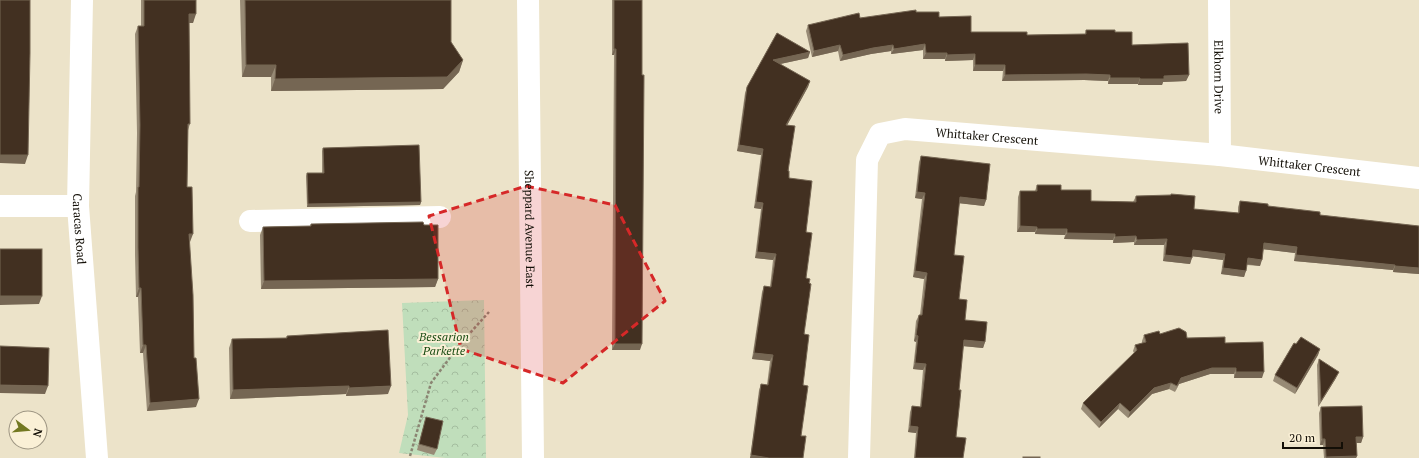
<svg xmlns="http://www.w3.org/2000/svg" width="1419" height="458" viewBox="0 0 1419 458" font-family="'PT Serif',serif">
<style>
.park{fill:url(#park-crowns)}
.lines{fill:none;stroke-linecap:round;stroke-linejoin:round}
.path{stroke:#8b8573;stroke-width:2.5;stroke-dasharray:3 2;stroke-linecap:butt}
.minor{stroke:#fff;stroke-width:22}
.major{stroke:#fff;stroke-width:22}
.wall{fill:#978a75}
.shaded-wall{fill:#756653}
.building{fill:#423021;stroke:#756653}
.marked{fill:#d62828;fill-opacity:0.2;stroke:#d62828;stroke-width:3;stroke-dasharray:8 5;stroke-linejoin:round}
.labels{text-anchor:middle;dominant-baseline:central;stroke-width:4;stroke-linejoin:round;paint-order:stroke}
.street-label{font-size:12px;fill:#130f07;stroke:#faf0d6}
.park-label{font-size:12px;font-style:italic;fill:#1b4d14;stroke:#faf0d6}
</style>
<defs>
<pattern id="park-crowns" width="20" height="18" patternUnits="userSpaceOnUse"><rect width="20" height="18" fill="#c0debb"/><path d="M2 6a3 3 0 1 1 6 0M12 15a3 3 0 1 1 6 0" fill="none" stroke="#a4bd9f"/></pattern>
</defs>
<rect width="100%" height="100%" fill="#ece3c9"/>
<polygon class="park" points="484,300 486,458 446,458 399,453 408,415 402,303"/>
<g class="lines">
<polyline class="path" points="410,456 431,383 461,343 489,312"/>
<g class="minor">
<path id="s1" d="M82 0 78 206 97 458"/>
<path id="s2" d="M1219 0 1220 155"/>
<polyline points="0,206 78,206"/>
<polyline points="250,221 440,217"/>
<path id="s3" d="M859 458 867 160 880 134 905 129 1220 155 1419 178"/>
</g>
<path class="major" id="s4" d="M528 0 533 458"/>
</g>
<g class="wall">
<polygon points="141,0 196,0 193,23 189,23 190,124 188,130 187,187 196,407 147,411 143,353 140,353 138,297 136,297 135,255 135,196 136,192 137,133 135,34 138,26 141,26"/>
<polygon points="240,0 451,0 451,42 463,60 459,72 443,89 271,91 271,77 242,77"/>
<polygon points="612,0 642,0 640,350 612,350 614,55 612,55"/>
<polygon points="916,12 939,17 971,32 1027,35 1085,34 1086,30 1115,32 1132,45 1189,75 1186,81 1163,82 1162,85 1138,85 1138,84 1108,84 1108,81 1084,80 1002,81 1003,71 973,71 973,60 945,61 945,59 923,59 923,50 891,54 891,51 871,54 840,61 838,51 812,57 806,31 808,25 860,18"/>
<polygon points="777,33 810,52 808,58 780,64 810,81 808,87 787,125 789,178 806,232 806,278 801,436 803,458 750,458 759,390 761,384 767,385 770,361 752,359 762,292 764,286 770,287 773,260 755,258 761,209 754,208 761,155 737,151 745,93 747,87"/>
<polygon points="323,148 421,202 420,205 307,207 306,176 307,173 322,173 322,151"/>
<polygon points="921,156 986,200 984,206 959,203 954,255 959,299 965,320 985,342 983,348 963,346 959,390 956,437 963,458 914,458 916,433 908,432 910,412 912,406 920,407 923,370 913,369 916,342 914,341 916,321 919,315 920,315 924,279 913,277 922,199 915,198 919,162"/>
<polygon points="1037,185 1061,190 1091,201 1133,202 1136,196 1194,209 1238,213 1238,207 1240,201 1320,215 1419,226 1419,274 1393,272 1393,270 1294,261 1295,253 1263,249 1260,266 1247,265 1244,277 1221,274 1223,260 1192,256 1190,264 1163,261 1164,245 1134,245 1134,242 1113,243 1113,240 1064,239 1065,235 1035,234 1035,232 1017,232 1018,197 1020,191 1035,191"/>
<polygon points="311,224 424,225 438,279 435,287 261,289 260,235 263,227 310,226"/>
<polygon points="1160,334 1225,343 1262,378 1234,378 1234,374 1210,374 1179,384 1175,392 1169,389 1152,394 1128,418 1118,409 1099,428 1081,409 1083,403 1134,353 1133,351 1135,345 1142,343 1142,341 1144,335"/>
<polygon points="287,336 388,394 346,396 346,394 230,399 229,348 232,339 286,338"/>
<polygon points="1296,344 1320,349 1318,355 1295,394 1273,381 1275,375"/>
<polygon points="1319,359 1336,378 1318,407 1317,365"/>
<polygon points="1321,407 1363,437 1361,443 1356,443 1357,456 1356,458 1324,458 1323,445 1320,445 1319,413"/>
<polygon points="426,417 437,449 434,455 417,450"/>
</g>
<g class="shaded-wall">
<polygon points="189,14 196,14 193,23 186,23"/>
<polygon points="925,44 923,50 891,54 894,49"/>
<polygon points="840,45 838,51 812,57 814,51"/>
<polygon points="893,45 891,51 871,54 840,61 843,55 873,48"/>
<polygon points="614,49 616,49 614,55 612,55"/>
<polygon points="810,52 808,58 771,66 773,60"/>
<polygon points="926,53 947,53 945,59 923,59"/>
<polygon points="975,54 973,60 945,61 947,55"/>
<polygon points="463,60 459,72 443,89 271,91 275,79"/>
<polygon points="246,65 276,65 271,77 242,77"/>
<polygon points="975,65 1005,65 1003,71 973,71"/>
<polygon points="1086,74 1110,75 1108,81 1084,80 1002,81 1005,75"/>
<polygon points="1189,75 1186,81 1163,82 1162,85 1138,85 1140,79 1164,76"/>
<polygon points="1110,78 1140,78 1138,84 1108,84"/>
<polygon points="810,81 808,87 784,131 786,125"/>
<polygon points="739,145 763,149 761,155 737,151"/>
<polygon points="0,155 28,155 25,164 0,163"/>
<polygon points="917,192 925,193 922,199 915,198"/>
<polygon points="960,197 986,200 984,206 957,203"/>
<polygon points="421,202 420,205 307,207 308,204"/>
<polygon points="756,202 763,203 761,209 754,208"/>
<polygon points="1020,226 1037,227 1035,232 1017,232"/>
<polygon points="1037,229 1067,229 1065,235 1035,234"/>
<polygon points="1067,233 1115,234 1113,240 1064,239"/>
<polygon points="189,234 193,234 190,242"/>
<polygon points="1136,236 1134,242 1113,243 1115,237"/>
<polygon points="1167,239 1164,245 1134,245 1137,240"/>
<polygon points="1264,243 1297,247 1295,253 1261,249"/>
<polygon points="1193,250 1225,254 1223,260 1190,256"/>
<polygon points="757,252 776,254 773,260 755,258"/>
<polygon points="1165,255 1192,258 1190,264 1163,261"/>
<polygon points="1296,255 1395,265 1393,270 1294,261"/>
<polygon points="1248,258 1262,260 1260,266 1246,264"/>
<polygon points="1395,266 1419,268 1419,274 1393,272"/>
<polygon points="1223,268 1246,271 1244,277 1221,274"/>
<polygon points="915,271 927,273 924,279 913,277"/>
<polygon points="438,279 435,287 261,289 264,281"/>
<polygon points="139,288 141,288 138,297 136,297"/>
<polygon points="0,296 42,296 39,304 0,305"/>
<polygon points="916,335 918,336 916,342 914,341"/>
<polygon points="964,340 985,342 983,348 962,346"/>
<polygon points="615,344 642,344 640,350 612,350"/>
<polygon points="143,345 146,345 143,353 140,353"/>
<polygon points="1320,349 1318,355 1295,394 1297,388"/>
<polygon points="754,353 773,355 770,361 752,359"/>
<polygon points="915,363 926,364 923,370 913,369"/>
<polygon points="1212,368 1236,368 1234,374 1210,374 1179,384 1175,392 1181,378"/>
<polygon points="1236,372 1264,372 1262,378 1234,378"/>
<polygon points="1339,372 1336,378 1318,407 1321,401"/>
<polygon points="1171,383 1169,389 1152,394 1128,418 1130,412 1154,388"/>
<polygon points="0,385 48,386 45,394 0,393"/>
<polygon points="349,386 346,394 230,399 233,390"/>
<polygon points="391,386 388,394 346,396 349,388"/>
<polygon points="199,399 196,407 147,411 150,403"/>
<polygon points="1120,403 1118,409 1099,428 1101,422"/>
<polygon points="910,426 918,427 916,433 908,432"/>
<polygon points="1356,437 1363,437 1361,443 1354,443"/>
<polygon points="1322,439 1325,439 1323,445 1320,445"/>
<polygon points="751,455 769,458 750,458"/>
<polygon points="1357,456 1356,458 1326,458 1326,457"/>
</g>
<g class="building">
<polygon points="0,0 30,0 30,53 28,155 0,155"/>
<polygon points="144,0 196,0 196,14 189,14 190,124 188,124 187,187 192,187 193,234 189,234 193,295 194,358 196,358 199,399 150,403 146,345 143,345 141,288 139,288 138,247 138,187 139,187 140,125 138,26 144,26"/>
<polygon points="245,0 451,0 451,42 463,60 447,77 275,79 276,65 246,65"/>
<polygon points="614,0 642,0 642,75 644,75 642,344 615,344 616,49 614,49"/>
<polygon points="916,10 916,12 939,12 939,17 971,16 971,32 1027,32 1027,35 1086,34 1086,30 1115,30 1115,32 1132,32 1132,45 1188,43 1189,75 1164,76 1164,79 1140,79 1140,78 1110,78 1110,75 1086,74 1005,75 1005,65 975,65 975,54 947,55 947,53 926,53 925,44 894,49 893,45 873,48 843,55 840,45 814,51 808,25 859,13 860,18"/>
<polygon points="777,33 810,52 773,60 810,81 786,125 795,126 788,171 789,171 789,178 812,181 806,232 812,233 806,278 810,279 809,283 811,284 804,334 809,335 803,385 808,386 801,436 806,436 803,458 769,458 751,455 761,384 768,385 773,355 754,353 764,286 771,287 776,254 757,252 763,203 756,202 763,149 739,145 747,87"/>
<polygon points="419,145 421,202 308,204 307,173 324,173 323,148"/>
<polygon points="921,156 990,164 986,200 960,197 954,255 964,256 959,299 967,300 965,320 987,322 985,342 964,340 959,390 961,390 956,437 966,438 963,458 915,458 918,427 910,426 912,406 921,407 926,364 915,363 918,336 916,335 919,315 922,315 927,273 915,271 925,193 917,192"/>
<polygon points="1037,185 1061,185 1061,190 1091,190 1091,201 1136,202 1136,196 1171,195 1171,194 1195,196 1194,209 1239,213 1240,201 1268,204 1268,206 1320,212 1320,215 1419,226 1419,268 1395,266 1395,265 1296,255 1297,247 1264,243 1262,260 1248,258 1246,271 1223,268 1225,254 1193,250 1192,258 1165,255 1167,239 1137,240 1136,236 1115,237 1115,234 1067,233 1067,229 1037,229 1037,227 1020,226 1020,191 1037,191"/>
<polygon points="423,222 424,225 438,225 438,279 264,281 263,227 311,226 311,224"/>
<rect x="0" y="249" width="42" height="47"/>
<polygon points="1179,328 1186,332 1187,338 1225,337 1225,343 1263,342 1264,372 1236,372 1236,368 1212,368 1181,378 1177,386 1171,383 1154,388 1130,412 1120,403 1101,422 1083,403 1137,350 1135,345 1146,342 1144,335 1159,331 1160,334"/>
<polygon points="388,330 391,386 349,388 349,386 233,390 232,339 287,338 287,336"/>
<polygon points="1301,337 1320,349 1297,388 1275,375 1294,343 1296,344"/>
<polygon points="0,346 49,348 48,386 0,385"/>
<polygon points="1319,359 1339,372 1321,401"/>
<polygon points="1362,406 1363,437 1356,437 1357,456 1326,457 1325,439 1322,439 1321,407"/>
<polygon points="426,417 443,421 437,449 419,444"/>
<rect x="1023" y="457" width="17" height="1"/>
</g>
<path class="marked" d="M526 186 615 205 665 301 563 383 461 349 429 216Z"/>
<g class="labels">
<g class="street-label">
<text stroke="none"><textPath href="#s2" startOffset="77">Elkhorn Drive</textPath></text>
<text stroke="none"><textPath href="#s3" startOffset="435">Whittaker Crescent</textPath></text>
<text stroke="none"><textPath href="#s3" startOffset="759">Whittaker Crescent</textPath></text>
<text stroke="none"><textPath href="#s1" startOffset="229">Caracas Road</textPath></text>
<text stroke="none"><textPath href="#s4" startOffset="229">Sheppard Avenue East</textPath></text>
</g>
<g class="park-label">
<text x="444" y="336">Bessarion<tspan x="444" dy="14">Parkette</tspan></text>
</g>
</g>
<g transform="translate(28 430) rotate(106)"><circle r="19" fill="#faf0d6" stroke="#9e9683"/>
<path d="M0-3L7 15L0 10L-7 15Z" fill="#737821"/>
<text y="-6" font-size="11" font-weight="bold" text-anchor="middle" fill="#130f07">N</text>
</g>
<path d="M1283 442v6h59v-6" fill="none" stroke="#130f07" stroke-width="2"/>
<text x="1289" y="442" font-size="12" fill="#130f07" stroke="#faf0d6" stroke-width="3" paint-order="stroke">20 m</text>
</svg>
